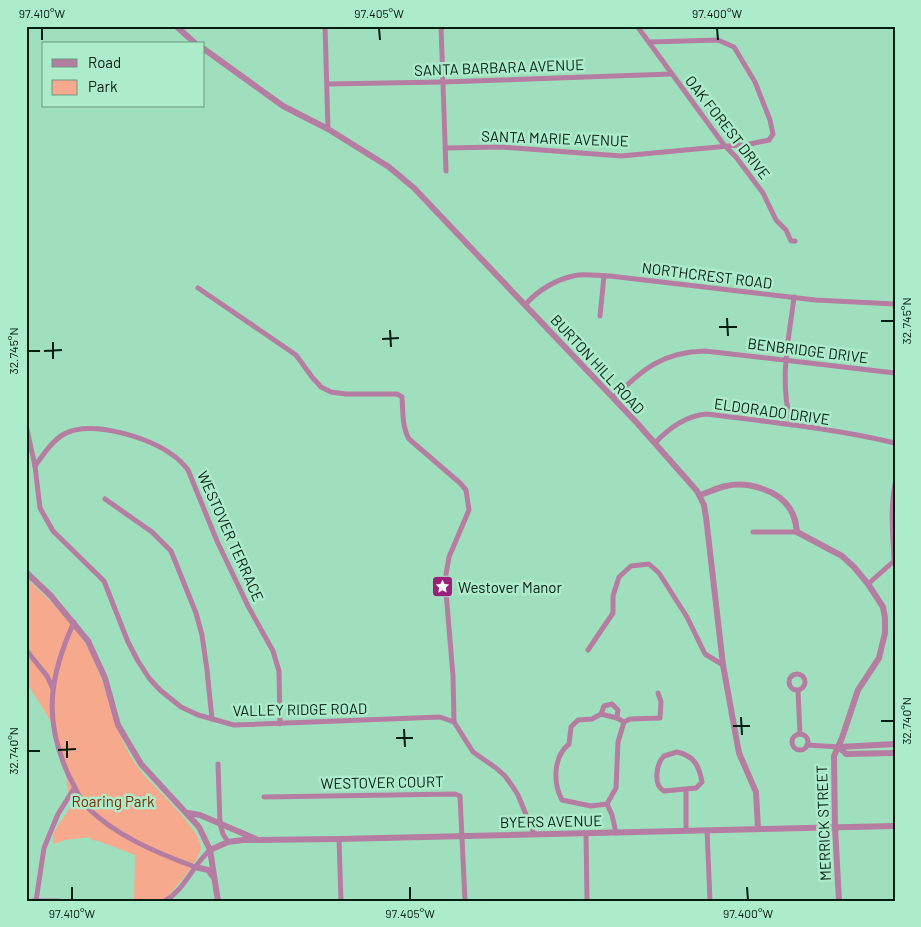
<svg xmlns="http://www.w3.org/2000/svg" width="921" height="927" viewBox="0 0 921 927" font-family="Barlow,sans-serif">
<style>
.green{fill:#f7a98d}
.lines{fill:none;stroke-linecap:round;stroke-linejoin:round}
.minor{stroke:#b57da1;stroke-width:5}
.tertiary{stroke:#b57da1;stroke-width:6}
.ticks{fill:none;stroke:#041d11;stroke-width:2}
.labels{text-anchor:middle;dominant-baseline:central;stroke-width:5;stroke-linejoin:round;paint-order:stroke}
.street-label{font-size:15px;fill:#041d11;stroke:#adecca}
.poi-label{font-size:15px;fill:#041d11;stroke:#adecca;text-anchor:start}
.park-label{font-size:15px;fill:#7f2a01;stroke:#adecca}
.neatline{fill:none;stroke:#041d11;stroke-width:2}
.ticks-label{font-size:12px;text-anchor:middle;fill:#041d11}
</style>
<rect width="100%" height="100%" fill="#a0dfbd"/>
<path class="green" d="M26 577C47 599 71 619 86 645 110 685 111 733 140 770 153 787 200 828 201 847 202 858 173 891 165 899L161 901H134L135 855 98 841 91 840 90 837 65 840 53 844V833L72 805 67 786 66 772 51 722 26 681Z"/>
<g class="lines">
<g class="minor">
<polyline points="325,26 328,129"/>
<polyline points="441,26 446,171"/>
<polyline points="637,26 724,145 736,157 763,193 776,220 786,230 791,241 795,241"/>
<polyline points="327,84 443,82 671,74"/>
<polyline points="445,148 501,147 621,156 750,144 769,140 773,134 770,120 755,82 734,47 718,40 650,42"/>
<path d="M198 288 296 355 312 377 321 387 331 392 346 394H397L402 397C403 411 402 427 409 439L460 483 466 490 469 510 449 557 445 580 453 676 454 722 473 752 496 768 505 776 513 787 518 795 534 834"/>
<path d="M525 305C537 291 555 280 573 276 584 273 598 276 610 276L815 300 895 304"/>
<polyline points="600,316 604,276"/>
<path d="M613 398C643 370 661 352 705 351L895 373"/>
<polyline points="26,425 35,466 40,508 53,531 104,581 128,642 138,661 149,678 160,690 181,707 198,715 234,725 440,717 454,722"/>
<path d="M792 425C778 385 789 339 794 297"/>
<path d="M655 443C669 428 685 416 706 414 769 422 833 428 895 443"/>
<path d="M35 466C43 455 52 441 64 434 92 419 150 438 174 456 180 460 184 465 188 470L217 541 248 606 273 651 279 671 280 724"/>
<polyline points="105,499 152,532 171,551 196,613 202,635 207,670 212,719"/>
<polyline points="753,532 797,532"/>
<path d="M868 584 894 561C893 535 890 509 895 484"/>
<path d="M74 622C49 677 43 720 69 776 74 785 79 798 86 806 114 835 157 853 195 867"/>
<polyline points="26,650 47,676 53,689"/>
<polyline points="588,650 613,613 613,596 619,577 631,566 649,564 659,573 687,617 705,654 723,665"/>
<circle cx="797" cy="682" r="8"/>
<polyline points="798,691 800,734"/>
<polyline points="601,714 604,706 612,704 618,710 617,718"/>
<circle cx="800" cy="742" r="8"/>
<polyline points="807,745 839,747"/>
<path d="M677 752C694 756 699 765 702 782L696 788 664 791C653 785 656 764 664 756Z"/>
<polyline points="218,764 220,824 223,834 228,842"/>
<polyline points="686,790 686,830"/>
<polyline points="264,797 455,794 460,796 465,901"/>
<path d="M607 804 591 806 562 800C553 783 553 757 569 744L571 727 578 720 592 719 601 714 617 718 624 722"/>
<polyline points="707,830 710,901"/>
<polyline points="586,833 587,901"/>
<polyline points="616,833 612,815 607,804 616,788 618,742 624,722 630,719 660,718 661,702 658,693"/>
<polyline points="339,839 341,901"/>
<polyline points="32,901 59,901"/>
<polyline points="36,901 44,848 58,814 75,787"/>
<path d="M165 901C185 889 193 865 210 850"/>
</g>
<g class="tertiary">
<polyline points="176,26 196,44"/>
<polyline points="204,49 283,106 328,129 389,167 414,188 637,423 697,491 704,505 706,517 723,665 739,753 756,792 758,829"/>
<path d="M700 495C709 492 717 488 726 486 747 481 779 490 790 509 795 516 796 524 797 532L842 556 854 567 868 584 883 607 885 618V633L879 658 858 690 842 738 834 756 835 827 839 901"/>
<polyline points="26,572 51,596 88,641 105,678 118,725 141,764 199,827 210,850 218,901"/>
<polyline points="839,747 846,754 895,753"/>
<polyline points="839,747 895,744"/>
<polyline points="188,813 200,815 256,839"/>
<polyline points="210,850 228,842 243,840 339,839 895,826"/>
<polyline points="195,867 208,870 214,878"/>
</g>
</g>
<path class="ticks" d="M42 28V40M379 28 380 40M717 28 718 40M727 318 728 336M881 321H894M719 327H737M390 330 391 347M382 339 399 338M53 342V359M28 351H40M44 351 62 350M741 717 742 735M881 721H894M733 726H750M404 729 405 747M396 738H413M67 741V758M58 750 76 749M28 751H40M72 887V900M410 887V900M747 887 748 900"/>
<defs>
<symbol id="sight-square" viewBox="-11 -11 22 22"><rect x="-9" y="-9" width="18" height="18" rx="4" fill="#99207b" stroke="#adecca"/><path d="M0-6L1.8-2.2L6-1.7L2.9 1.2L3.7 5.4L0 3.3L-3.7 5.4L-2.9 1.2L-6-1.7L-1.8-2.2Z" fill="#fff"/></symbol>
</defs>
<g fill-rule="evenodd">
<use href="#sight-square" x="430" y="574" width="25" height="25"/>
</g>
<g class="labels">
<g class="street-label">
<text transform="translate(499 67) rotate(-2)">SANTA BARBARA AVENUE</text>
<text transform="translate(728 127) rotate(52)">OAK FOREST DRIVE</text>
<text transform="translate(555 138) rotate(2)">SANTA MARIE AVENUE</text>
<text transform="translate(707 275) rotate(7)">NORTHCREST ROAD</text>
<text transform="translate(808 350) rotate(7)">BENBRIDGE DRIVE</text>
<text transform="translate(598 364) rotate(47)">BURTON HILL ROAD</text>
<text transform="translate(772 411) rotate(8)">ELDORADO DRIVE</text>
<text transform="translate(231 536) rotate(66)">WESTOVER TERRACE</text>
<text transform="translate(300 709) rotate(-1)">VALLEY RIDGE ROAD</text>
<text transform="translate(382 782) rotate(-1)">WESTOVER COURT</text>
<text transform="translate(551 821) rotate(-1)">BYERS AVENUE</text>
<text transform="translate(823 823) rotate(-92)">MERRICK STREET</text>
</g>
<g class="poi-label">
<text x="458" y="587">Westover Manor</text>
</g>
<g class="park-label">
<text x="113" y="801">Roaring Park</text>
</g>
</g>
<rect width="921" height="927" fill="none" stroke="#adecca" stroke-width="55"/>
<rect x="42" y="42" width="162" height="65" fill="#adecca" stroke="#699980"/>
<rect x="52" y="59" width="25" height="8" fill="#b57da1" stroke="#699980"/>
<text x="88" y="68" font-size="15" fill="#041d11">Road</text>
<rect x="52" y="80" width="25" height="15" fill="#f7a98d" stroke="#699980"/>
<text x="88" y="92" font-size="15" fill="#041d11">Park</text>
<rect x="28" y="28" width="866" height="872" class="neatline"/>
<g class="ticks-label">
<text x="42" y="18">97.410°W</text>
<text x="379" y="18">97.405°W</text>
<text x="717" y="18">97.400°W</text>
<text transform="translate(907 321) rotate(-90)" y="4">32.745°N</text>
<text transform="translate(14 351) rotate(-90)" y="4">32.745°N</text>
<text transform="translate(907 721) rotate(-90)" y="4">32.740°N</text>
<text transform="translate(14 751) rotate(-90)" y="4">32.740°N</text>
<text x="72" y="918">97.410°W</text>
<text x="410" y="918">97.405°W</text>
<text x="748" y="918">97.400°W</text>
</g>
</svg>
